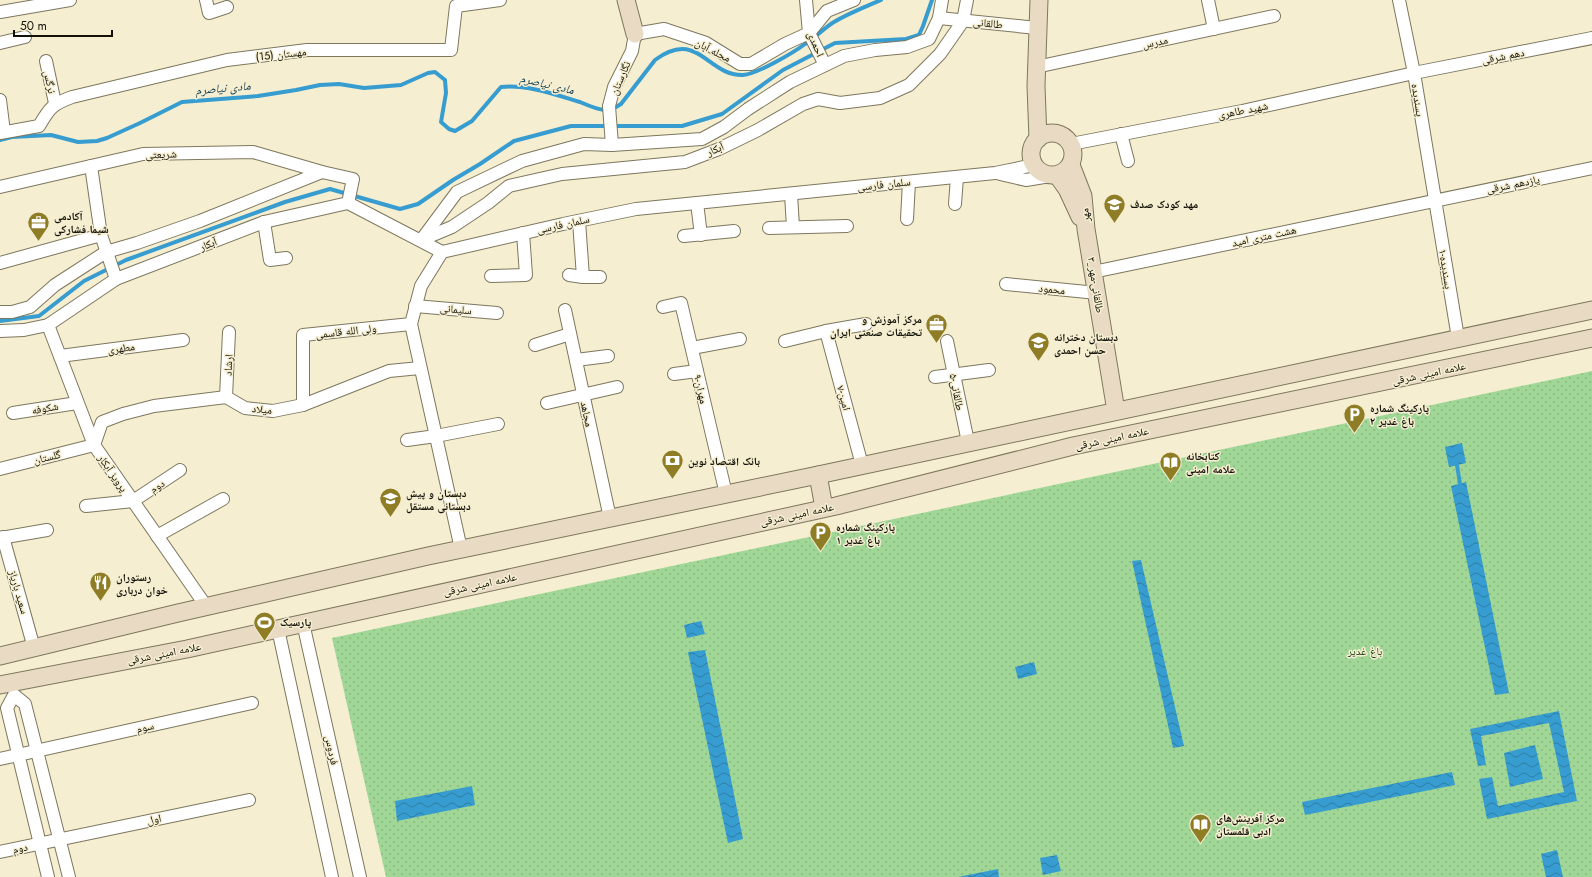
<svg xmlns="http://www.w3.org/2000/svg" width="1592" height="877" viewBox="0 0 1592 877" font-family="Jost,'Noto Naskh Arabic',sans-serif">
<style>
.green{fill:url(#green-dots)}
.water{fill:url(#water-waves)}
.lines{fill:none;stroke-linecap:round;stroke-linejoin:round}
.stream{stroke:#379ccf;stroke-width:4}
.street-casing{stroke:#7d775e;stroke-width:14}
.secondary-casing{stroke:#7d775e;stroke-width:19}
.street{stroke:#fff;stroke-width:12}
.secondary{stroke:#e8dac3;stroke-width:17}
.labels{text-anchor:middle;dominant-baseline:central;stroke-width:3;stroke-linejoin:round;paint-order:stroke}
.street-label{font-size:11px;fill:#121007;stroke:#f5eed1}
.poi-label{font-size:11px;font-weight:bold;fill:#121007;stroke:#f5eed1;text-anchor:start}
.park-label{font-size:11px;fill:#184111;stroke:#f5eed1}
.water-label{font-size:12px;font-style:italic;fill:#0e394e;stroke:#f5eed1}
</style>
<defs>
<pattern id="green-dots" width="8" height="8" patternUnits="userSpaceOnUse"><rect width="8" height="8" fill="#a0d797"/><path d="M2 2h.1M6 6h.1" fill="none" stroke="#89b881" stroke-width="1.8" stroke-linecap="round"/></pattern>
<pattern id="water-waves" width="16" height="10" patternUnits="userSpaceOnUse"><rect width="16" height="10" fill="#379ccf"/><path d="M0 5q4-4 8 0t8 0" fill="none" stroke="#2d7ea6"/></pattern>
</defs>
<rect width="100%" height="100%" fill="#f5eed1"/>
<polygon class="green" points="1592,371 1592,877 386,877 332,638"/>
<g class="water">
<polygon points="1462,443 1466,463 1449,467 1445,447"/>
<polygon points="1466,482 1509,693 1495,695 1451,486"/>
<polygon points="1141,560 1184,746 1173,748 1132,561"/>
<polygon points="701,621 705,634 687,638 684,625"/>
<polygon points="705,650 743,839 728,843 688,652"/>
<polygon points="1034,662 1037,674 1018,679 1015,667"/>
<polygon points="1559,711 1577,801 1487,819 1479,779 1492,777 1498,806 1564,792 1549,723 1481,736 1486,765 1478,766 1470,729"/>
<polygon points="1535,745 1543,779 1510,787 1504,753"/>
<polygon points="1452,772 1455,785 1305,815 1302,802"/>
<polygon points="472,786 475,805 397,821 395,801"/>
<polygon points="1557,850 1563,877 1546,877 1541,854"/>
<polygon points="1057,855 1061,871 1043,875 1040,858"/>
<polygon points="998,869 999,877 958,877"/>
</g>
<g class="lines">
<g class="stream">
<path d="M0 140 12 137 51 135 78 142 97 141 107 138 140 123 182 102 258 96 296 90 320 85 339 84 364 88 401 85 428 73 435 72 445 80 446 93 441 122 449 129 455 131 472 121 501 87C526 84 557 95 580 102 587 105 596 109 604 110 611 110 615 108 621 104L655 60C698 28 707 76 743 75 757 74 793 53 805 44 815 38 824 28 834 22 849 13 865 7 881 0"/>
<polyline points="0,321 39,316 84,281 126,260 285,202 330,189 400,209 418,204 453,180 480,164 514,141 571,126 682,126 722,114 783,70 835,43 906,39 919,35 923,26 932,0"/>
<polyline points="1457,465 1460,484"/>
</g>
<defs>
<g id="street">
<polyline points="206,0 209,13 227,7"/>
<polyline points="806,0 809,33 825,65"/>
<polyline points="1208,0 1214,29"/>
<polyline points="1399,0 1414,73 1458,338"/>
<polyline points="0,12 70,0"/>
<polyline points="939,18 1037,28"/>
<polyline points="0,43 25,37"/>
<polyline points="46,61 55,103"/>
<polyline points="1036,67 1274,16"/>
<polyline points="0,100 4,132"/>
<path d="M0 133 39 126C50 107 53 104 72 97L227 60 307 50H451L456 6 500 0"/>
<polyline points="1121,134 1128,161"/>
<polyline points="1071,144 1242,111 1414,73 1592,38"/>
<polyline points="612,145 609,106 614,87 632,51 635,34 664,29 706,43 740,64 751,64 785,44 809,33 827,11 854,0"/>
<polyline points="91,166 101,235 116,279"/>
<polyline points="1000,174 1026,180 1050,176"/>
<polyline points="0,187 143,154 253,152 322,172"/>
<polyline points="791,194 793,227"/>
<polyline points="697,203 701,235"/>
<polyline points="955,204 957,177"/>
<polyline points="907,219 909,182"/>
<polyline points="579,221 583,277"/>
<polyline points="264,222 270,260 286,258"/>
<polyline points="769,228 847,226"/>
<polyline points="684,236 734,231"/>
<polyline points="422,239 457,192 522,161 584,144 612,145 702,139 724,127 748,109 790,82 844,56 875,50 907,47 929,39 939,18 942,0"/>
<polyline points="421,240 452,227 488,203 509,186 562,174 685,162 719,149 758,130 803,104 818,99 840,103 880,98 909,85 940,54 963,21 967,0"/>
<polyline points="0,263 101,235"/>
<polyline points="1093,272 1592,168"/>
<polyline points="569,275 583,277 600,277"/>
<polyline points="491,276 526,275 523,233"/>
<polyline points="1006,284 1097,293"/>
<polyline points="415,306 497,313"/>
<polyline points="663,307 681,303 726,494"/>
<polyline points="565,310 610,518"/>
<polyline points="0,312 12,312 30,307 55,285 106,252 137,243 200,221 322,172 353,179 348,203"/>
<polyline points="48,325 94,445 206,606"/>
<polyline points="0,331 24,330 48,325 116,279 264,222 348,203 442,252"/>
<polyline points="826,331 862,465"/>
<polyline points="785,341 826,331 866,324"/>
<polyline points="947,341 968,442"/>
<polyline points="535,345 570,334"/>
<polyline points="692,348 740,339"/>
<polyline points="60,356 183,340"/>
<polyline points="576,360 608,356"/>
<polyline points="674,374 697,371"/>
<polyline points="935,377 989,370"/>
<polyline points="226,397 229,332"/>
<polyline points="547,403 617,387"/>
<polyline points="303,405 303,335 411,324"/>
<polyline points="13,413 77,403"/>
<polyline points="407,440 436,436 498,424"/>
<polyline points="0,469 94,445 102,422 123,414 154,406 226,397 245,408 273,411 303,405 389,371 420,368"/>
<polyline points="86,506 133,501 180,470"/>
<polyline points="157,536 223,499"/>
<polyline points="3,537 34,648"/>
<polyline points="0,538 47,530"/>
<polyline points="461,549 411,324 421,286 442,252 563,224 636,209 995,173 1034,165"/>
<polyline points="303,623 360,877"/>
<polyline points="278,629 332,877"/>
<polyline points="0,759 252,703"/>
<polyline points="0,852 249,800"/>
<polyline points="48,877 7,708 14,695 25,704 69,877"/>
</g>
<g id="secondary">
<polyline points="626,0 635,34"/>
<circle cx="1052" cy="154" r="21"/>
<polyline points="1038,139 1036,86 1039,0"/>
<polyline points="1071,165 1083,196 1086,229 1116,411"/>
<polyline points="1057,175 1067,189 1080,217"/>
<polyline points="818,475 824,508"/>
<polyline points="0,656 178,613 428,556 818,475 1592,310"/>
<polyline points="0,685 187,649 836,506 1073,446 1592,338"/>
</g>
</defs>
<use href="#street" class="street-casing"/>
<use href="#secondary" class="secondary-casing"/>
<use href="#street" class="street"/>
<use href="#secondary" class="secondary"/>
</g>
<defs>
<symbol id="school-pin" viewBox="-11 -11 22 30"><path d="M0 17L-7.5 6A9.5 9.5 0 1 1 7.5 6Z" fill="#8e7d24" stroke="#f5eed1"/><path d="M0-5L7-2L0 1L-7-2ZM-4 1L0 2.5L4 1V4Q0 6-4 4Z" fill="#fff"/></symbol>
<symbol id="office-pin" viewBox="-11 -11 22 30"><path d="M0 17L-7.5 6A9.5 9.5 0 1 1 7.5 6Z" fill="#8e7d24" stroke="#f5eed1"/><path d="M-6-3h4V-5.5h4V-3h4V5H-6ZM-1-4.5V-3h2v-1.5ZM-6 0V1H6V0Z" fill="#fff"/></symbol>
<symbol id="parking-pin" viewBox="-11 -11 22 30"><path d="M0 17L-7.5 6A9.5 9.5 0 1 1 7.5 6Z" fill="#8e7d24" stroke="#f5eed1"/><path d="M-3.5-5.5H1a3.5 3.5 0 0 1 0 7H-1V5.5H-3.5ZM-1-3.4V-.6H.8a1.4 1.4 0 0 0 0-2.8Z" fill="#fff"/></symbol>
<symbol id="bank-pin" viewBox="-11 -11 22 30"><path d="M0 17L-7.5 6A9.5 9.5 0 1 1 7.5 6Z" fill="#8e7d24" stroke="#f5eed1"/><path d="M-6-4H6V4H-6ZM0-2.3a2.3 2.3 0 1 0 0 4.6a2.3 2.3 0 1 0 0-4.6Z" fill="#fff"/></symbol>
<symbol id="library-pin" viewBox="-11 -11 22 30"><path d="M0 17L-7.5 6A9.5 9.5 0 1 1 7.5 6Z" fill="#8e7d24" stroke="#f5eed1"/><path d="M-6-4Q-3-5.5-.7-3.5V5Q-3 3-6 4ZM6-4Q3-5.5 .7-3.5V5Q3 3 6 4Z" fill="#fff"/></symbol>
<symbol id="restaurant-pin" viewBox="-11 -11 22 30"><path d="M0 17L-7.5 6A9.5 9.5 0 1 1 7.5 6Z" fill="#8e7d24" stroke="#f5eed1"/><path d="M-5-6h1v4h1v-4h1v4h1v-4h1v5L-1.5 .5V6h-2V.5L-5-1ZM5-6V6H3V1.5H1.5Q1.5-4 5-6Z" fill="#fff"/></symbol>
<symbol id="stadium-pin" viewBox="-11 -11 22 30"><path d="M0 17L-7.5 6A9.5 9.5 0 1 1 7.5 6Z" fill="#8e7d24" stroke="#f5eed1"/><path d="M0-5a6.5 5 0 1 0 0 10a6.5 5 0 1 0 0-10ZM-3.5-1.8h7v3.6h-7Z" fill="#fff"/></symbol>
</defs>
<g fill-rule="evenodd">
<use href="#school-pin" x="1102" y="192" width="25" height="34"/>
<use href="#office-pin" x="26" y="210" width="25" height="34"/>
<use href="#office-pin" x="924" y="312" width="25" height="34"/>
<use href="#school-pin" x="1026" y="330" width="25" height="34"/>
<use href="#parking-pin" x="1342" y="402" width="25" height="34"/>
<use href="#bank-pin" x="660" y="448" width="25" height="34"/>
<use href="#library-pin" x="1158" y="450" width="25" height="34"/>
<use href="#school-pin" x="378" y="486" width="25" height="34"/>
<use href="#parking-pin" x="808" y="520" width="25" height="34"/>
<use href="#restaurant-pin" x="88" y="570" width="25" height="34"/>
<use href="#stadium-pin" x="252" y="610" width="25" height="34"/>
<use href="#library-pin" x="1188" y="812" width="25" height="34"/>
</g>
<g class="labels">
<g class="street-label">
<text transform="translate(988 23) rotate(6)">طالقانی</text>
<text transform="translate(1155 42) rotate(-12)">مدرس</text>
<text transform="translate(816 44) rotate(67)">احمدی</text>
<text transform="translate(713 50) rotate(27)">محله آبان</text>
<text transform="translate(281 54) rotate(-6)">مهستان (15)</text>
<text transform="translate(1503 56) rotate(-11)">دهم شرقی</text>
<text transform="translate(620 78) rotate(-67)">نگارستان</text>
<text transform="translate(50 82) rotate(77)">نرگس</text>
<text transform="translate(1418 100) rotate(81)">پسندیده</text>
<text transform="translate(1243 110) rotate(-11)">شهید طاهری</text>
<text transform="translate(715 149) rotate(-23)">آبکار</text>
<text transform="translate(161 154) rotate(-2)">شریعتی</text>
<text transform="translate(884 184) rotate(-6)">سلمان فارسی</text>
<text transform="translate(1513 184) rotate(-11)">یازدهم شرقی</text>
<text transform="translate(1085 215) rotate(-96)">مهر</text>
<text transform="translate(563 224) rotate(-12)">سلمان فارسی</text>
<text transform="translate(1264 236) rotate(-12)">هشت متری امید</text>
<text transform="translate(208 244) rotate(-21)">آبکار</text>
<text transform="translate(1446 269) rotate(81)">۱-پسندیده</text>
<text transform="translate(1096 285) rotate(81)">۳_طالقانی-مهر</text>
<text transform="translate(1052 289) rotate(6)">محمود</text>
<text transform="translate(456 309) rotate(5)">سلیمانی</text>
<text transform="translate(346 331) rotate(-6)">ولی الله قاسمی</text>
<text transform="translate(121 348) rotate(-8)">مطهری</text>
<text transform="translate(228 365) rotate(-87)">ارشاد</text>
<text transform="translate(1429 373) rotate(-12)">علامه امینی شرقی</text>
<text transform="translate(701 389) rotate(77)">۹-مهران</text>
<text transform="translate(957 392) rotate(79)">۵-طالقانی</text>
<text transform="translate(844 398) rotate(75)">۷-امین</text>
<text transform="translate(45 408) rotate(-10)">شکوفه</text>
<text transform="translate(262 409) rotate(5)">میلاد</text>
<text transform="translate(587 414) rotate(78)">مجاهد</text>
<text transform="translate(1112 438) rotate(-12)">علامه امینی شرقی</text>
<text transform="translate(47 457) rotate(-14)">گلستان</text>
<text transform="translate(113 473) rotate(55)">پرویز آبکار</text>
<text transform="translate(157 486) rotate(-34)">دوم</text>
<text transform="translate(797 514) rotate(-12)">علامه امینی شرقی</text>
<text transform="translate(480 584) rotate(-12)">علامه امینی شرقی</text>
<text transform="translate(19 592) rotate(74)">سعید باریاز</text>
<text transform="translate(164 653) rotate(-11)">علامه امینی شرقی</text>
<text transform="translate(145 727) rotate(-13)">سوم</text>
<text transform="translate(332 750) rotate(78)">فردوس</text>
<text transform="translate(154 819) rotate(-12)">اول</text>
<text transform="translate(20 848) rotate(-12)">دوم</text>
</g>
<g class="poi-label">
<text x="1130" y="204">مهد کودک صدف</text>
<text x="54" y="216">آکادمی<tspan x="54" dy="13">شیما فشارکی</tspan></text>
<text x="922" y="319" text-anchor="end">مرکز آموزش و<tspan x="922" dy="13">تحقیقات صنعتی ایران</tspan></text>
<text x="1054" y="337">دبستان دخترانه<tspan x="1054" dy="13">حسن احمدی</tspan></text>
<text x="1370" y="408">پارکینگ شماره<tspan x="1370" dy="13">۲ باغ غدیر</tspan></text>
<text x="1186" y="456">کتابخانه<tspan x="1186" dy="13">علامه امینی</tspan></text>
<text x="688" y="461">بانک اقتصاد نوین</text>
<text x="406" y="493">دبستان و پیش<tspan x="406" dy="13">دبستانی مستقل</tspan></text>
<text x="836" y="527">پارکینگ شماره<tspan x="836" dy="13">۱ باغ غدیر</tspan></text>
<text x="116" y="577">رستوران<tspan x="116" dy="13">خوان درباری</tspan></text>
<text x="280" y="622">پارسیک</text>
<text x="1216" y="818">مرکز آفرینش‌های<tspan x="1216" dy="13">ادبی قلمستان</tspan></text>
</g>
<g class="park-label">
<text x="1365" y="651">باغ غدیر</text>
</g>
<g class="water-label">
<text transform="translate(547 84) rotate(13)">مادی نیاصرم</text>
<text transform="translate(223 88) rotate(-5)">مادی نیاصرم</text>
</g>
</g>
<path d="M14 30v6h98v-6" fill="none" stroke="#121007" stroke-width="2"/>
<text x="20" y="30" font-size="12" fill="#121007" stroke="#f5eed1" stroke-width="3" paint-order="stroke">50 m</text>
</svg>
